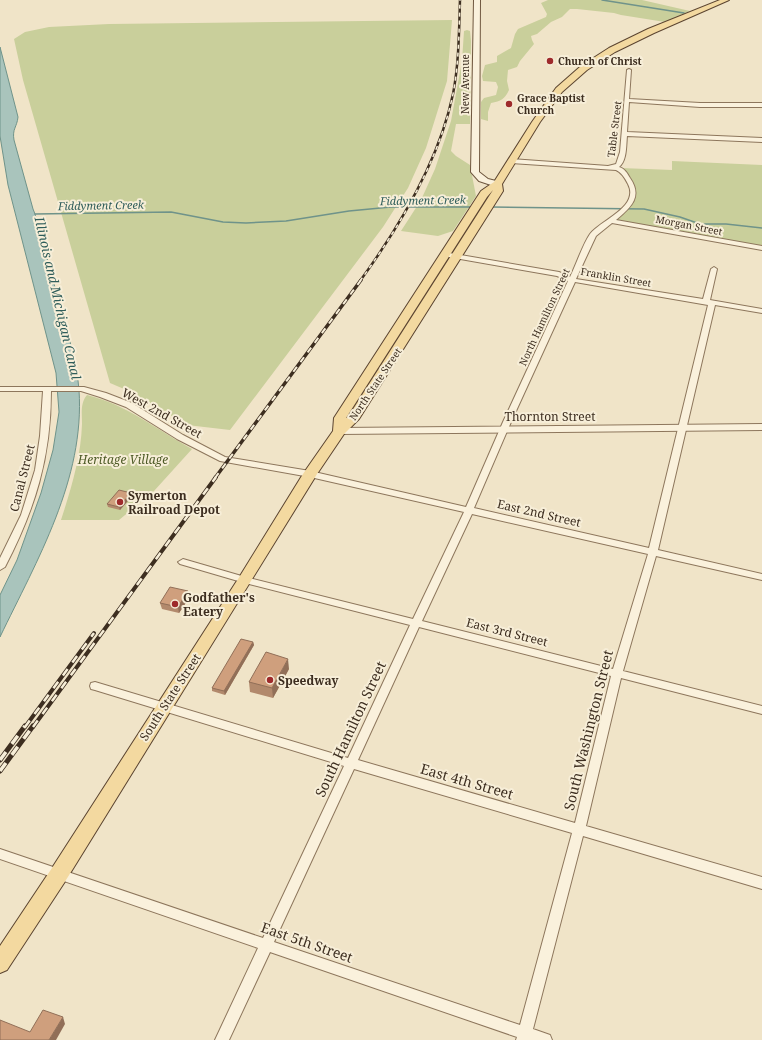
<svg xmlns="http://www.w3.org/2000/svg" width="762" height="1040" viewBox="0 0 762 1040" font-family="'Noto Serif',serif">
<style>
.green{fill:#c9cf9b}
.water{fill:#a9c4bc;stroke:#6f938a}
.lines{fill:none;stroke-linecap:round;stroke-linejoin:round}
.stream{stroke:#6f938a;stroke-width:1.5}
.minor-casing{stroke:#8d765c;stroke-width:2}
.tertiary-casing{stroke:#8d765c;stroke-width:2}
.secondary-casing{stroke:#6f573f;stroke-width:2}
.primary-casing{stroke:#5b4430;stroke-width:2}
.minor{fill:#faf1dc;fill-rule:evenodd}
.tertiary{fill:#faf1dc;fill-rule:evenodd}
.secondary{fill:#faf1dc;fill-rule:evenodd}
.primary{fill:#f3d9a0;fill-rule:evenodd}
.rail-far3-casing{stroke:#3d2e20;stroke-width:2.5}
.rail-far2-casing{stroke:#3d2e20;stroke-width:3.5}
.rail-far1-casing{stroke:#3d2e20;stroke-width:4}
.rail-casing{stroke:#3d2e20;stroke-width:5}
.rail-far3{stroke:#f7eed8;stroke-width:1.5;stroke-dasharray:4;stroke-linecap:butt}
.rail-far2{stroke:#f7eed8;stroke-width:2;stroke-dasharray:6;stroke-linecap:butt}
.rail-far1{stroke:#f7eed8;stroke-width:2.5;stroke-dasharray:8;stroke-linecap:butt}
.rail{stroke:#f7eed8;stroke-width:3.5;stroke-dasharray:10;stroke-linecap:butt}
.wall{fill:#b2896c}
.shaded-wall{fill:#916f58}
.building{fill:#cf9f7d;stroke:#916f58}
.poi-dot{fill:#9e2a2b;stroke:#f7eed8;stroke-width:1.5}
.labels{text-anchor:middle;dominant-baseline:central;stroke-width:4;stroke-linejoin:round;paint-order:stroke}
.far-poi-label{font-size:10px;font-weight:bold;fill:#3d2e20;stroke:#f7eed8;text-anchor:start}
.far-street-label{font-size:10px;fill:#3d2e20;stroke:#f7eed8}
.far-water-label{font-size:11px;font-style:italic;fill:#2f5d5a;stroke:#f7eed8}
.street-label{font-size:12px;fill:#3d2e20;stroke:#f7eed8}
.park-label{font-size:12px;font-style:italic;fill:#4d5a26;stroke:#f7eed8}
.poi-label{font-size:12px;font-weight:bold;fill:#3d2e20;stroke:#f7eed8;text-anchor:start}
.water-label{font-size:13px;font-style:italic;fill:#2f5d5a;stroke:#f7eed8}
.near-street-label{font-size:14px;fill:#3d2e20;stroke:#f7eed8}
</style>
<rect width="100%" height="100%" fill="#f0e4c8"/>
<g class="green">
<path d="M548 0H642L690 11 665 22 621 15 614 13 577 9H570L562 17 551 22 537 34 531 36 532 40 534 44 520 61 517 67 508 70 507 81 509 90C505 99 501 101 491 103L488 112V121L481 119V102L484 98 496 95 498 87 496 82 483 81 482 76 485 65 497 62V56L511 48 515 34 518 29 546 17 547 14 541 3Z"/>
<polygon points="452,20 447,81 426,148 408,188 383,227 230,430 187,425 131,392 110,383 23,80 14,39 25,32 49,27 109,24"/>
<polygon points="467,30 470,31 471,41 470,124 456,124 451,151 456,156 470,165 476,196 453,231 438,236 401,231 421,200 435,169 451,121 462,61 464,31"/>
<polygon points="672,161 762,165 762,248 617,221 632,202 636,192 631,179 621,168 672,170"/>
<path d="M87 395C126 404 157 430 192 449L154 491 119 520H61C71 489 81 457 82 424 82 414 80 403 87 395Z"/>
</g>
<path class="water" d="M0 47 18 117C17 127 12 129 14 140L33 209 35 214C44 247 53 280 62 313 69 338 77 364 79 390 85 479 37 560 0 637V595L17 560 41 493 53 450 59 412 56 373 8 185 0 136Z"/>
<g class="lines">
<g class="stream">
<polyline points="602,0 684,13"/>
<polyline points="491,207 644,209 680,217 700,224 726,224 762,228"/>
<polyline points="35,214 171,212 223,222 246,223 286,221 349,211 391,207 474,207"/>
</g>
<defs>
<path id="minor" d="M629 69 631 70 629 99 700 103H762V107H700L629 102 627 132 762 138V142L627 136C626 145 627 161 619 167 625 169 627 173 630 178 643 197 631 207 616 220L762 246V250L612 223 596 236 576 279 703 299 711 269 714 267 717 269 710 300 762 309V313L715 305 658 550 762 574V580L656 556 623 671 762 706V714L621 678 586 826 762 877V889L583 836 533 1029 550 1035 552 1040H516L517 1037 270 952 229 1040H215L258 948 0 859V849L263 938 344 766 95 690 91 689 90 686 91 683 95 682 348 758 410 625 245 583 180 564 178 562 183 559 245 577 413 619 464 512 310 477 220 461 177 439 126 407 100 397 81 391H51C51 458 35 509 5 567L0 570V558L21 515 35 470 40 436 43 391H0V387H84L106 393 132 403 183 435 225 457 310 471 466 507 503 422 568 281 557 276 449 257 446 255 449 253 559 272 570 277C576 265 583 244 590 234 601 220 640 207 628 184 625 178 621 172 616 170L511 163 508 161 511 159 608 166 616 164 620 152 627 70ZM575 282 708 305 649 548 474 508 511 422ZM472 514 648 554 613 669 422 621ZM419 627 611 676 575 823 358 760ZM354 769 572 833 520 1025 274 942Z"/>
<polygon id="tertiary" points="762,424 762,430 339,434 334,431 339,428"/>
<polygon id="secondary" points="474,0 480,0 479,172 488,179 500,182 501,184 497,187 479,181 471,172"/>
<path id="primary" d="M720 0H729L654 33 615 52 587 70 562 92 540 122 502 184 503 191 359 419 344 434 317 474 66 880 7 970 0 973V946L52 868 240 576 303 474 333 431 334 418 481 191 494 182 532 122 556 88 581 66 609 48 648 29ZM493 190 348 417 346 418 487 197Z"/>
</defs>
<use href="#minor" class="minor-casing"/>
<use href="#tertiary" class="tertiary-casing"/>
<use href="#secondary" class="secondary-casing"/>
<use href="#primary" class="primary-casing"/>
<use href="#minor" class="minor"/>
<use href="#tertiary" class="tertiary"/>
<use href="#secondary" class="secondary"/>
<use href="#primary" class="primary"/>
<defs>
<path id="rail-far3" d="M360 281C400 226 439 161 453 94 459 63 459 31 460 0"/>
<polyline id="rail-far2" points="215,478 361,280"/>
<g id="rail-far1">
<polyline points="25,727 94,633"/>
<polyline points="33,727 216,477"/>
</g>
<g id="rail">
<polyline points="0,760 25,726"/>
<polyline points="0,771 33,726"/>
</g>
</defs>
<use href="#rail-far3" class="rail-far3-casing"/>
<use href="#rail-far2" class="rail-far2-casing"/>
<use href="#rail-far1" class="rail-far1-casing"/>
<use href="#rail" class="rail-casing"/>
<use href="#rail-far3" class="rail-far3"/>
<use href="#rail-far2" class="rail-far2"/>
<use href="#rail-far1" class="rail-far1"/>
<use href="#rail" class="rail"/>
</g>
<g class="wall">
<polygon points="132,496 120,510 108,507 107,504"/>
<polygon points="189,598 179,613 162,609 160,603"/>
<polygon points="253,642 254,645 225,695 212,691 212,688"/>
<polygon points="289,669 273,698 250,692 249,682"/>
</g>
<g class="shaded-wall">
<polygon points="131,493 132,496 120,510 119,507"/>
<polygon points="188,591 189,598 179,613 178,607"/>
<polygon points="253,642 254,645 225,695 224,691"/>
<polygon points="288,659 289,669 273,698 272,688"/>
<polygon points="63,1017 65,1024 56,1040 49,1040"/>
</g>
<g class="building">
<polygon points="119,490 131,493 119,507 107,504"/>
<polygon points="170,587 188,591 178,607 160,603"/>
<polygon points="241,639 253,642 224,691 212,688"/>
<polygon points="266,652 288,659 272,688 249,682"/>
<polygon points="43,1010 63,1017 49,1040 0,1040 0,1020 30,1032"/>
</g>
<g class="poi-dot">
<circle cx="550" cy="61" r="4"/>
<circle cx="509" cy="104" r="4"/>
<circle cx="120" cy="502" r="4"/>
<circle cx="175" cy="604" r="4"/>
<circle cx="270" cy="680" r="4"/>
</g>
<g class="labels">
<g class="far-poi-label">
<text x="558" y="61">Church of Christ</text>
<text x="517" y="98">Grace Baptist<tspan x="517" dy="12">Church</tspan></text>
</g>
<g class="far-street-label">
<text transform="translate(465 84) rotate(-90)">New Avenue</text>
<text transform="translate(614 129) rotate(-83)">Table Street</text>
<text transform="translate(689 225) rotate(11)">Morgan Street</text>
<text transform="translate(616 277) rotate(10)">Franklin Street</text>
<text transform="translate(544 317) rotate(-65)">North Hamilton Street</text>
<text transform="translate(375 384) rotate(-56)">North State Street</text>
</g>
<g class="far-water-label">
<text transform="translate(423 200) rotate(-1)">Fiddyment Creek</text>
<text transform="translate(101 205) rotate(-1)">Fiddyment Creek</text>
</g>
<g class="street-label">
<text transform="translate(162 413) rotate(29)">West 2nd Street</text>
<text x="550" y="416">Thornton Street</text>
<text transform="translate(22 478) rotate(-76)">Canal Street</text>
<text transform="translate(539 513) rotate(13)">East 2nd Street</text>
<text transform="translate(507 632) rotate(14)">East 3rd Street</text>
<text transform="translate(170 697) rotate(-57)">South State Street</text>
</g>
<g class="park-label">
<text x="123" y="459">Heritage Village</text>
</g>
<g class="poi-label">
<text x="128" y="495">Symerton<tspan x="128" dy="14">Railroad Depot</tspan></text>
<text x="183" y="597">Godfather's<tspan x="183" dy="14">Eatery</tspan></text>
<text x="278" y="680">Speedway</text>
</g>
<g class="water-label">
<text transform="translate(58 298) rotate(77)">Illinois and Michigan Canal</text>
</g>
<g class="near-street-label">
<text transform="translate(350 729) rotate(-65)">South Hamilton Street</text>
<text transform="translate(588 730) rotate(-76)">South Washington Street</text>
<text transform="translate(467 781) rotate(16)">East 4th Street</text>
<text transform="translate(307 942) rotate(19)">East 5th Street</text>
</g>
</g>
</svg>
